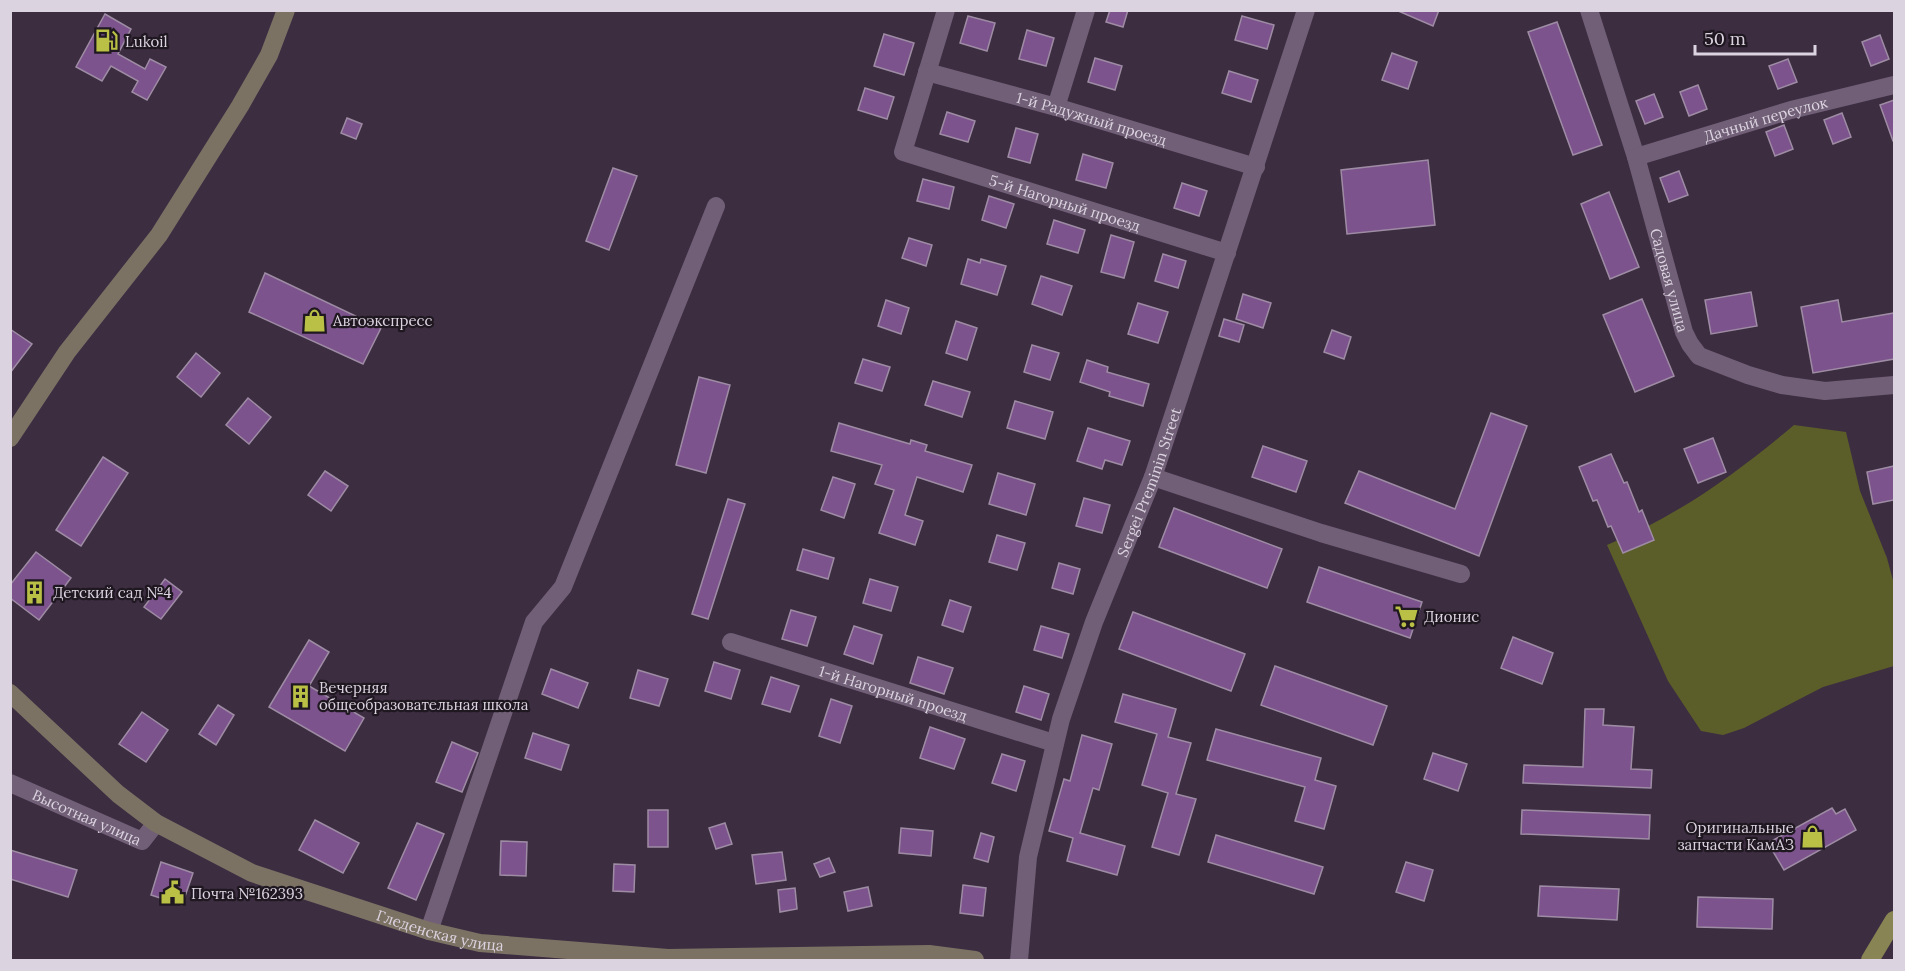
<svg xmlns="http://www.w3.org/2000/svg" width="1905" height="971" viewBox="0 0 1905 971" font-family="Lora,serif">
<style>
.green{fill:#5b5e29}
.building{fill:#7d538d;stroke:#9e8ca4;stroke-width:1.5}
.lines{fill:none;stroke-linecap:round;stroke-linejoin:round}
.street{stroke:#705f76;stroke-width:18}
.secondary{stroke:#7c7264;stroke-width:18}
.primary{stroke:#888453;stroke-width:18}
.labels{text-anchor:middle;dominant-baseline:central;stroke-width:4.5;stroke-linejoin:round;paint-order:stroke}
.poi-label{font-size:15px;fill:#dcd3e0;stroke:#1f1821;text-anchor:start}
.street-label{font-size:15px;fill:#dcd3e0;stroke:#1f1821}
</style>
<rect width="100%" height="100%" fill="#3c2d41"/>
<path class="green" d="M1794 425 1846 432 1860 491 1887 558 1894 584V666L1823 687 1744 728 1723 735 1701 731 1668 681 1607 545C1676 517 1737 473 1794 425Z"/>
<g class="building">
<polygon points="1110,10 1128,10 1123,27 1106,22"/>
<polygon points="1396,10 1439,10 1433,26"/>
<polygon points="105,14 131,29 118,54 145,69 150,59 166,67 147,100 132,92 138,81 111,66 102,81 76,67"/>
<polygon points="968,16 995,23 987,51 960,43"/>
<polygon points="1242,16 1274,25 1267,49 1235,40"/>
<polygon points="1557,22 1602,145 1573,155 1528,32"/>
<polygon points="1027,30 1054,38 1046,66 1019,59"/>
<polygon points="884,34 914,43 904,75 874,66"/>
<polygon points="1880,35 1889,59 1871,66 1862,42"/>
<polygon points="1392,53 1417,62 1408,89 1382,80"/>
<polygon points="1095,58 1122,66 1115,90 1088,82"/>
<polygon points="1788,59 1797,82 1778,89 1769,66"/>
<polygon points="1229,71 1258,80 1251,102 1222,93"/>
<polygon points="1698,85 1707,109 1689,116 1680,92"/>
<polygon points="865,88 894,97 887,119 858,110"/>
<polygon points="1654,94 1663,117 1645,124 1636,101"/>
<polygon points="1894,100 1894,141 1893,141 1880,105"/>
<polygon points="947,112 975,121 968,142 940,134"/>
<polygon points="1842,113 1851,137 1833,144 1824,120"/>
<polygon points="347,118 362,124 356,139 341,133"/>
<polygon points="1784,125 1793,149 1775,156 1766,132"/>
<polygon points="1016,128 1038,134 1030,163 1008,157"/>
<polygon points="1083,154 1113,163 1106,188 1076,180"/>
<polygon points="1428,160 1435,225 1347,234 1341,170"/>
<polygon points="613,168 637,176 609,250 586,241"/>
<polygon points="1679,171 1688,195 1669,202 1660,178"/>
<polygon points="923,179 954,187 949,209 917,201"/>
<polygon points="1182,183 1207,191 1199,216 1174,208"/>
<polygon points="1609,192 1639,267 1610,279 1581,204"/>
<polygon points="989,196 1014,204 1006,228 982,220"/>
<polygon points="1054,220 1085,230 1078,253 1047,244"/>
<polygon points="1111,235 1134,242 1124,278 1101,272"/>
<polygon points="909,238 932,245 926,266 902,258"/>
<polygon points="1163,254 1186,261 1178,288 1155,281"/>
<polygon points="968,259 980,263 981,259 1006,266 997,295 961,284"/>
<polygon points="265,273 381,328 363,364 249,312"/>
<polygon points="1041,276 1072,286 1062,315 1032,304"/>
<polygon points="1751,292 1757,326 1711,334 1705,300"/>
<polygon points="1243,294 1271,303 1263,328 1236,319"/>
<polygon points="1642,299 1674,376 1635,392 1603,315"/>
<polygon points="886,300 909,308 901,334 878,326"/>
<polygon points="1838,300 1842,322 1894,313 1894,359 1813,373 1801,307"/>
<polygon points="1138,303 1168,312 1158,343 1128,334"/>
<polygon points="1224,319 1244,325 1239,342 1219,336"/>
<polygon points="956,321 977,328 967,360 946,353"/>
<polygon points="10,329 32,344 10,373"/>
<polygon points="1332,330 1351,337 1344,359 1324,352"/>
<polygon points="1032,345 1059,353 1050,380 1024,372"/>
<polygon points="196,353 220,373 201,397 177,377"/>
<polygon points="863,359 890,367 882,391 855,383"/>
<polygon points="1087,360 1108,367 1107,372 1149,384 1143,406 1109,396 1110,392 1080,382"/>
<polygon points="699,377 730,385 706,473 676,465"/>
<polygon points="933,381 970,392 962,417 925,405"/>
<polygon points="248,398 271,417 249,444 226,425"/>
<polygon points="1015,401 1053,412 1045,439 1007,428"/>
<polygon points="1491,413 1527,426 1479,556 1345,503 1359,471 1455,509"/>
<polygon points="839,423 910,444 911,440 927,445 925,451 972,465 963,492 917,477 905,515 923,521 915,545 879,533 894,490 875,484 882,465 831,451"/>
<polygon points="1088,428 1130,441 1122,465 1105,460 1102,469 1077,461"/>
<polygon points="1713,438 1726,472 1698,483 1684,449"/>
<polygon points="1263,446 1307,461 1296,492 1252,477"/>
<polygon points="1611,454 1624,483 1627,482 1639,512 1642,510 1654,540 1623,553 1611,526 1608,527 1597,500 1593,501 1579,467"/>
<polygon points="103,457 128,473 81,546 56,530"/>
<polygon points="1894,466 1894,500 1873,504 1867,472"/>
<polygon points="325,471 348,486 331,511 308,495"/>
<polygon points="998,473 1035,484 1026,515 989,504"/>
<polygon points="833,477 855,484 844,518 821,510"/>
<polygon points="1084,498 1110,505 1102,533 1076,526"/>
<polygon points="728,499 745,504 708,619 692,614"/>
<polygon points="1174,508 1282,549 1267,588 1159,547"/>
<polygon points="997,535 1025,543 1017,570 989,562"/>
<polygon points="803,549 834,558 828,579 797,570"/>
<polygon points="36,552 71,578 39,620 10,598 10,585"/>
<polygon points="1059,563 1080,569 1073,594 1052,588"/>
<polygon points="1319,567 1422,602 1410,638 1307,602"/>
<polygon points="165,579 182,592 161,619 144,607"/>
<polygon points="870,579 898,587 891,611 863,603"/>
<polygon points="950,600 971,607 963,632 942,625"/>
<polygon points="791,610 816,617 807,646 782,639"/>
<polygon points="1133,612 1245,654 1231,691 1119,649"/>
<polygon points="854,626 882,635 873,664 844,654"/>
<polygon points="1041,626 1069,634 1062,658 1034,650"/>
<polygon points="1513,637 1553,653 1542,684 1501,668"/>
<polygon points="309,640 329,652 309,686 364,718 345,751 269,707"/>
<polygon points="918,657 953,668 944,694 910,683"/>
<polygon points="714,662 740,670 731,699 705,691"/>
<polygon points="1275,666 1387,706 1373,745 1261,705"/>
<polygon points="551,669 588,683 578,708 542,694"/>
<polygon points="638,670 668,679 659,706 630,698"/>
<polygon points="771,677 799,686 790,712 762,704"/>
<polygon points="1024,686 1049,694 1041,720 1016,712"/>
<polygon points="1123,694 1176,709 1168,737 1191,743 1176,794 1196,799 1179,855 1152,847 1168,793 1142,785 1157,734 1115,722"/>
<polygon points="831,699 852,706 840,743 819,736"/>
<polygon points="218,705 234,715 216,745 199,734"/>
<polygon points="1585,709 1604,709 1603,725 1634,727 1631,769 1652,770 1651,788 1523,783 1524,765 1583,767"/>
<polygon points="142,712 168,730 146,762 119,744"/>
<polygon points="930,727 965,739 954,769 920,758"/>
<polygon points="1216,729 1321,758 1315,780 1336,786 1324,829 1295,821 1305,787 1207,760"/>
<polygon points="533,733 569,745 561,770 525,758"/>
<polygon points="1082,735 1112,744 1099,790 1093,788 1080,833 1125,846 1117,875 1067,861 1073,838 1049,831 1064,779 1070,781"/>
<polygon points="452,742 478,753 462,792 436,782"/>
<polygon points="1433,753 1467,764 1458,791 1424,779"/>
<polygon points="1002,754 1025,761 1016,791 992,783"/>
<polygon points="1832,808 1836,814 1845,809 1856,830 1784,870 1768,843"/>
<rect x="648" y="810" width="20" height="37"/>
<polygon points="1522,810 1650,815 1649,839 1521,834"/>
<polygon points="315,820 359,843 343,873 299,850"/>
<polygon points="417,823 444,834 416,900 388,888"/>
<polygon points="725,823 732,844 716,849 709,828"/>
<polygon points="901,828 933,831 931,856 899,853"/>
<polygon points="981,833 994,837 988,862 974,858"/>
<polygon points="1216,835 1323,867 1314,894 1208,862"/>
<polygon points="501,841 527,842 526,876 500,875"/>
<polygon points="10,850 77,870 68,897 10,879"/>
<polygon points="782,852 786,880 756,884 752,855"/>
<polygon points="829,858 835,872 820,877 814,864"/>
<polygon points="161,862 193,873 182,905 151,895"/>
<polygon points="1406,862 1433,870 1424,901 1396,892"/>
<polygon points="614,864 635,865 634,892 613,891"/>
<polygon points="963,885 986,888 983,916 960,913"/>
<polygon points="1540,886 1619,889 1617,920 1538,916"/>
<polygon points="868,887 872,906 848,911 844,892"/>
<polygon points="795,888 797,909 780,912 778,890"/>
<polygon points="1698,897 1773,899 1772,929 1697,927"/>
</g>
<g class="lines">
<g class="street">
<path id="s1" d="M946 10 903 152 1227 253"/>
<path id="s2" d="M1589 10 1636 157 1684 332 1690 344 1699 356 1748 375 1782 385 1825 391 1894 385"/>
<path id="s3" d="M927 72 1056 107 1256 167"/>
<polyline points="1056,107 1086,10"/>
<path id="s4" d="M1636 157 1791 110 1894 85"/>
<polyline points="1153,477 1321,533 1461,574"/>
<path id="s5" d="M731 642 1054 743"/>
<path id="s6" d="M10 783 142 841 156 823"/>
<polyline points="429,931 534,622 563,587 716,206"/>
<path id="s7" d="M1019 960 1028 857 1061 719 1094 622 1153 477 1306 10"/>
</g>
<g class="secondary">
<polyline points="10,438 67,352 159,235 240,106 269,55 286,10"/>
<path id="s8" d="M10 693 118 794 156 823 252 873 429 931 480 943 668 958 929 954 975 960"/>
</g>
<polyline class="primary" points="1870,960 1894,920"/>
</g>
<defs>
<symbol id="fuel-bare" viewBox="-9 -9 18 18"><path d="M-5.5-6h7V0h2V4h1.3V-2.5L3-4.5l.8-.8L6-3V5H2.5V1h-1V6h-7ZM-4.2-4.7v3.2H.2V-4.7Z" fill="#bac045" stroke="#1f1821" stroke-width="2.5" paint-order="stroke"/></symbol>
<symbol id="shop-bare" viewBox="-9 -9 18 18"><path d="M-5-2.5h2.3a2.7 3.5 0 0 1 5.4 0H5L5.5 6h-11ZM-1.5-2.5h3a1.5 2.3 0 0 0-3 0Z" fill="#bac045" stroke="#1f1821" stroke-width="2.5" paint-order="stroke"/></symbol>
<symbol id="building-bare" viewBox="-9 -9 18 18"><path d="M-4-6H4V6H1V3H-1V6H-4ZM-2.5-4.3h1.7v1.8h-1.7ZM.8-4.3h1.7v1.8H.8ZM-2.5-1h1.7V.8h-1.7ZM.8-1h1.7V.8H.8Z" fill="#bac045" stroke="#1f1821" stroke-width="2.5" paint-order="stroke"/></symbol>
<symbol id="supermarket-bare" viewBox="-9 -9 18 18"><path d="M-6-5.5h2.5l.6 2H6L4.5 2H-2.5L-4.4-4H-6ZM-1.5 3.2a1.3 1.3 0 1 0 .1 0ZM3 3.2a1.3 1.3 0 1 0 .1 0Z" fill="#bac045" stroke="#1f1821" stroke-width="2.5" paint-order="stroke"/></symbol>
<symbol id="civic-bare" viewBox="-9 -9 18 18"><path d="M-.6-6.5H3V-4.5H.6V-3L4-1V1h2V6H-6V1h2V-1L-.6-3ZM-1.2 2.5V6h2.4V2.5Z" fill="#bac045" stroke="#1f1821" stroke-width="2.5" paint-order="stroke"/></symbol>
</defs>
<g fill-rule="evenodd">
<use href="#fuel-bare" x="90" y="24" width="33" height="33"/>
<use href="#shop-bare" x="298" y="304" width="33" height="33"/>
<use href="#building-bare" x="18" y="576" width="33" height="33"/>
<use href="#supermarket-bare" x="1390" y="600" width="33" height="33"/>
<use href="#building-bare" x="284" y="680" width="33" height="33"/>
<use href="#shop-bare" x="1796" y="820" width="33" height="33"/>
<use href="#civic-bare" x="156" y="876" width="33" height="33"/>
</g>
<g class="labels">
<g class="poi-label">
<text x="125" y="41">Lukoil</text>
<text x="333" y="320">Автоэкспресс</text>
<text x="53" y="592">Детский сад №4</text>
<text x="1424" y="616">Дионис</text>
<text x="319" y="687">Вечерняя<tspan x="319" dy="17">общеобразовательная школа</tspan></text>
<text x="1794" y="827" text-anchor="end">Оригинальные<tspan x="1794" dy="17">запчасти КамАЗ</tspan></text>
<text x="191" y="893">Почта №162393</text>
</g>
<g class="street-label">
<text stroke="none"><textPath href="#s3" startOffset="171">1-й Радужный проезд</textPath></text>
<text stroke="none"><textPath href="#s4" startOffset="135">Дачный переулок</textPath></text>
<text stroke="none"><textPath href="#s1" startOffset="318">5-й Нагорный проезд</textPath></text>
<text stroke="none"><textPath href="#s2" startOffset="282">Садовая улица</textPath></text>
<text stroke="none"><textPath href="#s7" startOffset="498">Sergei Preminin Street</textPath></text>
<text stroke="none"><textPath href="#s5" startOffset="170">1-й Нагорный проезд</textPath></text>
<text stroke="none"><textPath href="#s6" startOffset="84">Высотная улица</textPath></text>
<text stroke="none"><textPath href="#s8" startOffset="501">Гледенская улица</textPath></text>
</g>
</g>
<rect width="1905" height="971" fill="none" stroke="#dcd3e0" stroke-width="24"/>
<path d="M1695 45v9h120v-9" fill="none" stroke="#dcd3e0" stroke-width="3"/>
<text x="1704" y="45" font-size="18" fill="#dcd3e0" stroke="#1f1821" stroke-width="4.5" paint-order="stroke">50 m</text>
</svg>
